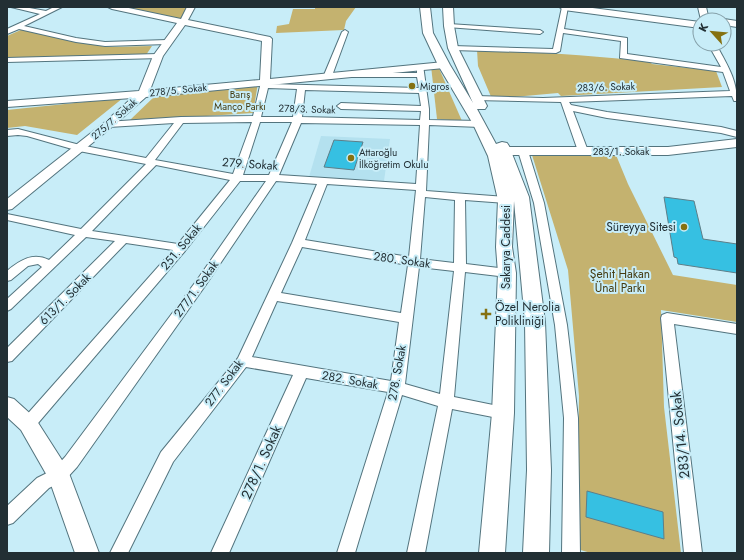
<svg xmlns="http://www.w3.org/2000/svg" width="744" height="560" viewBox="0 0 744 560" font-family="Jost,sans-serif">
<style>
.built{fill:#b4e1ef}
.green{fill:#c4b26f}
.building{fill:#36c0e2;stroke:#5d7e88}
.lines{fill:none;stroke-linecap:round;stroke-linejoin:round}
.street-casing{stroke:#53747e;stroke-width:2}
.secondary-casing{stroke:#53747e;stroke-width:2}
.primary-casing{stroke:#53747e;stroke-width:2}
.street{fill:#fff;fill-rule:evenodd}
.secondary{fill:#fff;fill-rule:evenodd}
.primary{fill:#fff;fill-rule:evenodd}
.poi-dot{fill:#857111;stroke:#c8edf8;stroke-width:1.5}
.labels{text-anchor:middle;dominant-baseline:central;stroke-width:4;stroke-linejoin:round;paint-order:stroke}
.far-poi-label{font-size:10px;fill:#222f34;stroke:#c8edf8;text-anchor:start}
.far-street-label{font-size:10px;fill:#222f34;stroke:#c8edf8}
.far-park-label{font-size:10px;fill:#453b10;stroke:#c8edf8}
.street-label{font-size:12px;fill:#222f34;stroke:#c8edf8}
.poi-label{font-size:12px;fill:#222f34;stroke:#c8edf8;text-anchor:end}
.park-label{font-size:12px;fill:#453b10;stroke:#c8edf8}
.near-street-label{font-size:14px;fill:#222f34;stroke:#c8edf8}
</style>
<rect width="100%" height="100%" fill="#c8edf8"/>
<polygon class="built" points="321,136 390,139 384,181 309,177"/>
<g class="green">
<polygon points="125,7 188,7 182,20"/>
<polygon points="315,7 356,7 346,21 344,30 276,33 277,26 289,24 293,9 315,9"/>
<polygon points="23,29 106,47 152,46 146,55 7,61 7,36"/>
<path d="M477 50C535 52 593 55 650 62L652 64 716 71 722 87 561 96 558 93 492 99 478 66Z"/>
<polygon points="431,66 438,66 462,121 437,119"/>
<polygon points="258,83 253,113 129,121 156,95"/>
<polygon points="123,98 77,135 25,126 7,128 7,110"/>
<polygon points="532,155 616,155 628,184 673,275 737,285 737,322 661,310 664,407 681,553 591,553 577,549 579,396 568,270"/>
</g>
<g class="building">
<polygon points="334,140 363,142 354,170 324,167"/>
<polygon points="664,197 694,201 703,239 737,244 737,273 678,264 677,258 674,257"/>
<polygon points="587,491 663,512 664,539 586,517"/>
</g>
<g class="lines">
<defs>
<g id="street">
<polygon points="11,7 24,7 46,11 54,7 62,7 24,26 76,38 105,42 167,40 170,42 167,44 105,46 76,42 19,29 7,34 7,29 40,14"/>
<path d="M562 7H568L564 29 627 38V54L721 67 708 44H716C726 63 737 79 737 101H734L732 96 569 102 571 105 607 112 721 127 737 131V137L721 133 607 118 573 111 588 151 583 154 578 151 561 102 474 100V96H477L543 98 730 91 723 72 620 58 621 41 563 33 560 51 556 53 453 50 449 48 453 46 553 49Z"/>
<polygon points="449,24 540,30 543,32 540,34 447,27 447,25"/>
<path d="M345 30 348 32 333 73H417V65H423L429 109V120L480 121 484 124 480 127 429 125 426 191 506 197 511 200 506 203 465 200 466 264 507 269 511 270 513 273 511 276 507 277 465 272 454 397 503 407 508 409 510 413 508 417 503 419 452 409 425 553H407L438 406 402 395 355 553H337L388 392 306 378 229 553H211L293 375 246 367 173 462 128 553H110L161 452 238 358 292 243 317 184 276 181 205 286 77 467 65 480 49 488 13 523 7 525V506L37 478 53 470 65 457 197 280 266 181H240L185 251 33 429 28 431 23 429 20 424 23 419 173 250 126 243 12 361 7 362V348L115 241 86 237 11 309 7 311V299L42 267 38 264 28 266 11 280 7 281V271C20 260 33 252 49 260L75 235 7 220V214L81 229 146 164 79 151 27 136 18 135 7 136V130L18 129 80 145 146 158 174 123 109 127 105 124 106 122 181 117 253 116 261 82 265 80H268L269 84 419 88 417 77H325L324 75 342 32ZM268 88 297 89 293 117H261ZM305 90 419 93 421 106 341 103 337 106 341 109 421 111 420 120 302 117ZM252 122 233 174 155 160 183 123ZM260 122H292L269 175H243ZM301 123 420 125 416 184 279 175ZM156 165 230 180 178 244 92 231ZM327 184 416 190 409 257 305 240ZM425 197 455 200 454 263 420 259ZM302 247 408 265 401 313 281 293ZM419 267 454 271 440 394 405 384ZM277 301 399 322 391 381 252 357Z"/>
<polygon points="158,54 162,56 161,58 7,62 7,58"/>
<polygon points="523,148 528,151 544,203 567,325 578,418 580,553 562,553 564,418 555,325 534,203 518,151"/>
<polygon points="667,313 737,324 737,334 674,324 702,553 684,553 661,318 662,315"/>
</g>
<g id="secondary">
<path d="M108 7H124L181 19 187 7H195L188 20 270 37 272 39 270 79 444 62 449 65 444 68 146 97 113 126 12 209 7 210V199L105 122 132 98 7 107V101L139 91 153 56 177 23 112 9ZM185 25 262 41 260 80 150 90 163 56Z"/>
<polygon points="698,7 706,7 709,20 701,20"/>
<polygon points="737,139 737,147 668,155 504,155 500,154 498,151 500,148 504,147 668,147"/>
<polygon points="7,397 14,399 35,418 67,468 99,553 75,553 49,479 21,430 7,417"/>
</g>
<g id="primary">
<polygon points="420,7 430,7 433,33 450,65 473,103 448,48 444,26 443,7 453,7 454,26 458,48 487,106 485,109 477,109 496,144 502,142 507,143 509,146 529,197 545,322 551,470 549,553 523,553 527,470 525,322 514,201 512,247 516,273 514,413 505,553 479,553 492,413 498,273 496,247 498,200 488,156 473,124 438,65 423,33"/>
<polygon points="559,7 585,7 700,22 700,28 564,10"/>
<polygon points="724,19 737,21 737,27 724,25 724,20 720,20"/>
</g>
</defs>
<use href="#street" class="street-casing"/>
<use href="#secondary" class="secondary-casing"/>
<use href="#primary" class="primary-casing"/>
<use href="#street" class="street"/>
<use href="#secondary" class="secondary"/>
<use href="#primary" class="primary"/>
</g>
<g class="poi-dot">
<circle cx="412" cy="86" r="4"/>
<circle cx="351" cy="158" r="4"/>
<circle cx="684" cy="227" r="4"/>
<path d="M484 308h4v4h4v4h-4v4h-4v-4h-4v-4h4z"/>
</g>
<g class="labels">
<g class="far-poi-label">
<text x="420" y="86">Migros</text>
<text x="359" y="152">Attaroğlu<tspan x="359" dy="12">İlköğretim Okulu</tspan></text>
</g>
<g class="far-street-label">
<text transform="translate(606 87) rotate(-2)">283/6. Sokak</text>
<text transform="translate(178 90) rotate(-6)">278/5. Sokak</text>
<text transform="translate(307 109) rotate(2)">278/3. Sokak</text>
<text transform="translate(114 119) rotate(-41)">275/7. Sokak</text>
<text x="621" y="151">283/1. Sokak</text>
</g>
<g class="far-park-label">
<text x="240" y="94">Barış<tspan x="240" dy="12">Manço Parkı</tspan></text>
</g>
<g class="street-label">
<text transform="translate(250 164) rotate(4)">279. Sokak</text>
<text transform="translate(181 247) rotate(-50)">251. Sokak</text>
<text transform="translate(506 247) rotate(-90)">Sakarya Caddesi</text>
<text transform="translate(402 260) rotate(8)">280. Sokak</text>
<text transform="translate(196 289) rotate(-54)">277/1. Sokak</text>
<text transform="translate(65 299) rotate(-45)">613/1. Sokak</text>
<text transform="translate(397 373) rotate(-80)">278. Sokak</text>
<text transform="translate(350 380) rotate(10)">282. Sokak</text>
<text transform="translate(224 383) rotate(-53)">277. Sokak</text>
</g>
<g class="poi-label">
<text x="676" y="227">Süreyya Sitesi</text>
<text x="495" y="307" text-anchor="start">Özel Nerolia<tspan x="495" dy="14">Polikliniği</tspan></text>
</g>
<g class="park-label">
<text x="620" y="274">Şehit Hakan<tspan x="620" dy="14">Ünal Parkı</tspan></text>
</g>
<g class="near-street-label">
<text transform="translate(680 435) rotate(-96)">283/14. Sokak</text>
<text transform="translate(261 462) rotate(-66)">278/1. Sokak</text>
</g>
</g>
<rect width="744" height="560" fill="none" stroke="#222f34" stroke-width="16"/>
<g transform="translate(712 32) rotate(297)"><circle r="19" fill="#c8edf8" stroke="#86a1aa"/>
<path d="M0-3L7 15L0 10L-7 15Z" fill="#857111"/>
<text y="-6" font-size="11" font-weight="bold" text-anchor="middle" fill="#222f34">K</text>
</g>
</svg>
